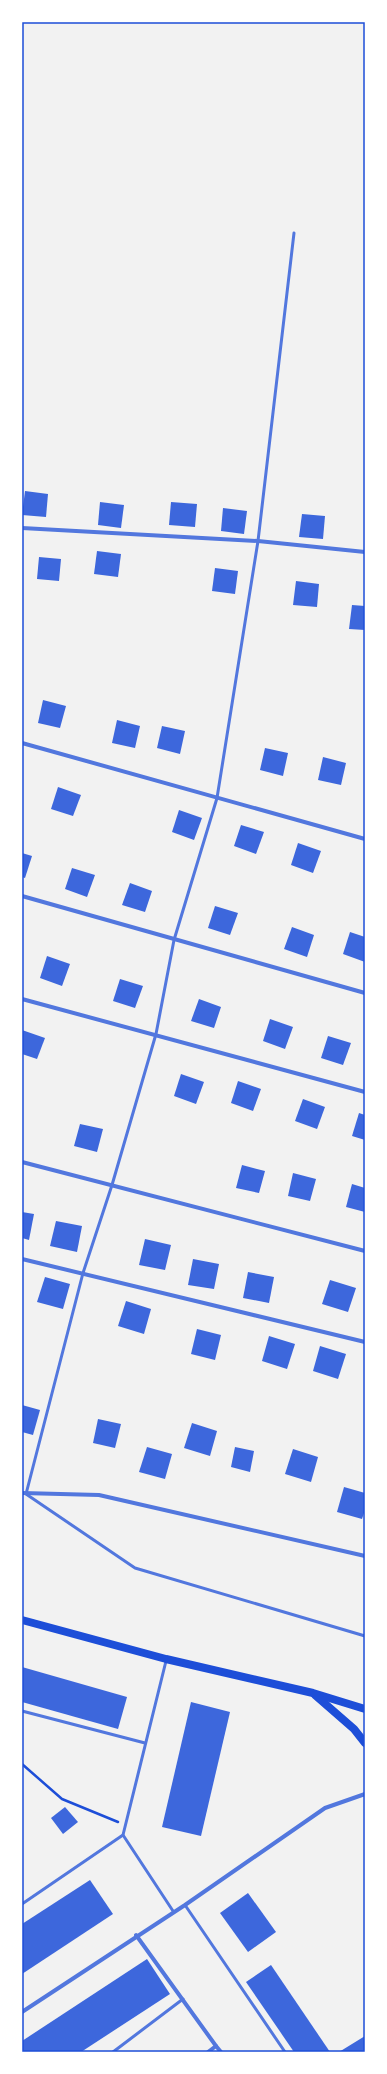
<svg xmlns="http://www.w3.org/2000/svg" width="387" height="2074" viewBox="0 0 387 2074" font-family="Arial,sans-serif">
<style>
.building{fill:#3d67dc}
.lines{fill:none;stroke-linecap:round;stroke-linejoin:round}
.path{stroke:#1d4ed8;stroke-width:2.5}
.service{stroke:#5277de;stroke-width:3}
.minor{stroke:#5277de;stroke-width:4}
.secondary{stroke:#1d4ed8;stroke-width:8}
.neatline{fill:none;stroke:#1d4ed8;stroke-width:1.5}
</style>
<rect width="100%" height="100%" fill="#f2f2f2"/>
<g class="building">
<polygon points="25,491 48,494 46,517 22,515"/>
<polygon points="100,502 124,505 121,528 98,525"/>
<polygon points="171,502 197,504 195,527 169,525"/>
<polygon points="223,508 247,511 244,534 221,531"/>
<polygon points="302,514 325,516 323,539 299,537"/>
<polygon points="97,551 121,554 118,577 94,574"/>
<polygon points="39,557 61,559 59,581 37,579"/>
<polygon points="215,568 238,571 235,594 212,591"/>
<polygon points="296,581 319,584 317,607 293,605"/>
<polygon points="352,605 365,606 365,630 349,629"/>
<polygon points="43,700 66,706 60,728 38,723"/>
<polygon points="117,720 140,726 135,748 112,743"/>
<polygon points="162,726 185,731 180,754 157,748"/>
<polygon points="265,748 288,753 283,776 260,770"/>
<polygon points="323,757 346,763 341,785 318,780"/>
<polygon points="58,787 81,795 73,816 51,809"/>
<polygon points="179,810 202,818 194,840 172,832"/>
<polygon points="241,825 264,832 256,854 234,846"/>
<polygon points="298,843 321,851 313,873 291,865"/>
<polygon points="22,853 32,856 25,878 22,877"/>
<polygon points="72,868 95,875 87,897 65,889"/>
<polygon points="130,883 152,891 145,912 122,905"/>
<polygon points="215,906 238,913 230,935 208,928"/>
<polygon points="292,927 314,935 307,957 284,949"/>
<polygon points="350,932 365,937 365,962 343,954"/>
<polygon points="47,956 70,964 62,986 40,978"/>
<polygon points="120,979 143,986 135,1008 113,1001"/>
<polygon points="199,999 221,1007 214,1028 191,1021"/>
<polygon points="270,1019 293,1027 285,1049 263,1041"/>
<polygon points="22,1030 45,1038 37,1059 22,1054"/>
<polygon points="328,1036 351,1043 343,1065 321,1058"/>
<polygon points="181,1074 204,1082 196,1104 174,1096"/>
<polygon points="238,1081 261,1089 253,1111 231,1103"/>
<polygon points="303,1099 325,1107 317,1129 295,1121"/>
<polygon points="359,1113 365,1115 365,1140 352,1136"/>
<polygon points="80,1124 103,1129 97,1152 74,1146"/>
<polygon points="242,1165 265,1171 259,1193 236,1188"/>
<polygon points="293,1173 316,1179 310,1201 288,1196"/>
<polygon points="352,1184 365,1188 365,1212 346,1207"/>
<polygon points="22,1212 34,1214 29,1240 22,1238"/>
<polygon points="56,1221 82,1226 77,1252 50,1246"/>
<polygon points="145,1239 171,1245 165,1270 139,1265"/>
<polygon points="193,1259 219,1264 214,1289 188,1285"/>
<polygon points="248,1272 274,1277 269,1303 243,1298"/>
<polygon points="45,1277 70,1284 63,1309 37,1302"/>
<polygon points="330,1280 356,1288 348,1312 322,1304"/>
<polygon points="126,1301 151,1309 144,1334 118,1326"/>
<polygon points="197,1329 221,1335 215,1360 191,1354"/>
<polygon points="269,1336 295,1344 287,1369 262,1361"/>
<polygon points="320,1346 346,1354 338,1379 313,1371"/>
<polygon points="22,1405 40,1410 33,1435 22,1432"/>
<polygon points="98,1419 121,1424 115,1448 93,1443"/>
<polygon points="192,1423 217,1431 210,1456 184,1448"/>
<polygon points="147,1447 172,1454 165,1479 139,1472"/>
<polygon points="235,1447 254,1451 250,1472 231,1467"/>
<polygon points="293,1449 318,1457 311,1482 285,1474"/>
<polygon points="344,1487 365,1493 365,1510 362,1519 337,1512"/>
<polygon points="22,1667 127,1697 118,1729 22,1702"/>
<polygon points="191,1702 230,1712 201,1836 162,1827"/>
<polygon points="65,1807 78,1822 63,1834 51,1818"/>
<polygon points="90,1880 113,1914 22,1974 22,1924"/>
<polygon points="248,1893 276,1932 248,1952 220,1913"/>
<polygon points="147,1959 170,1994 81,2052 22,2052 22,2041"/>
<polygon points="271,1965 330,2052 294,2052 246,1982"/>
<polygon points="365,2036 365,2052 339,2052"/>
</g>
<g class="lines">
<polyline class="path" points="22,1764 62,1799 118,1822"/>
<g class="service">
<polyline points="294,233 258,541 217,798 174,940 156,1034 112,1185 83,1273 26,1494 135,1568 365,1636"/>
<polyline points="166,1661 123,1835 173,1911"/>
<polyline points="22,1711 145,1743"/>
<polyline points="22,1904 123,1835"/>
<polyline points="185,1905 285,2052"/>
<polyline points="113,2052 183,1999"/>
</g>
<g class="minor">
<polyline points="22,528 258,541 365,552"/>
<polyline points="22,743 365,839"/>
<polyline points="22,896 365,993"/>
<polyline points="22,999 365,1092"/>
<polyline points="22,1162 365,1251"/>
<polyline points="22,1259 365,1342"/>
<polyline points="22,1493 99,1495 365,1556"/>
<polyline points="136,1935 216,2046"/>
<polyline points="22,2012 185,1905 325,1808 365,1794"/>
<polyline points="208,2052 216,2046 221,2052"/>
</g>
<g class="secondary">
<polyline points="22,1620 166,1659 313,1693 365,1709"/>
<polyline points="315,1695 354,1729 365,1743"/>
</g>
</g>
<rect width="387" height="2074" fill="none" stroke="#ffffff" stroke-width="46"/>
<rect x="23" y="23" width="341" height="2028" class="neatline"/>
</svg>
